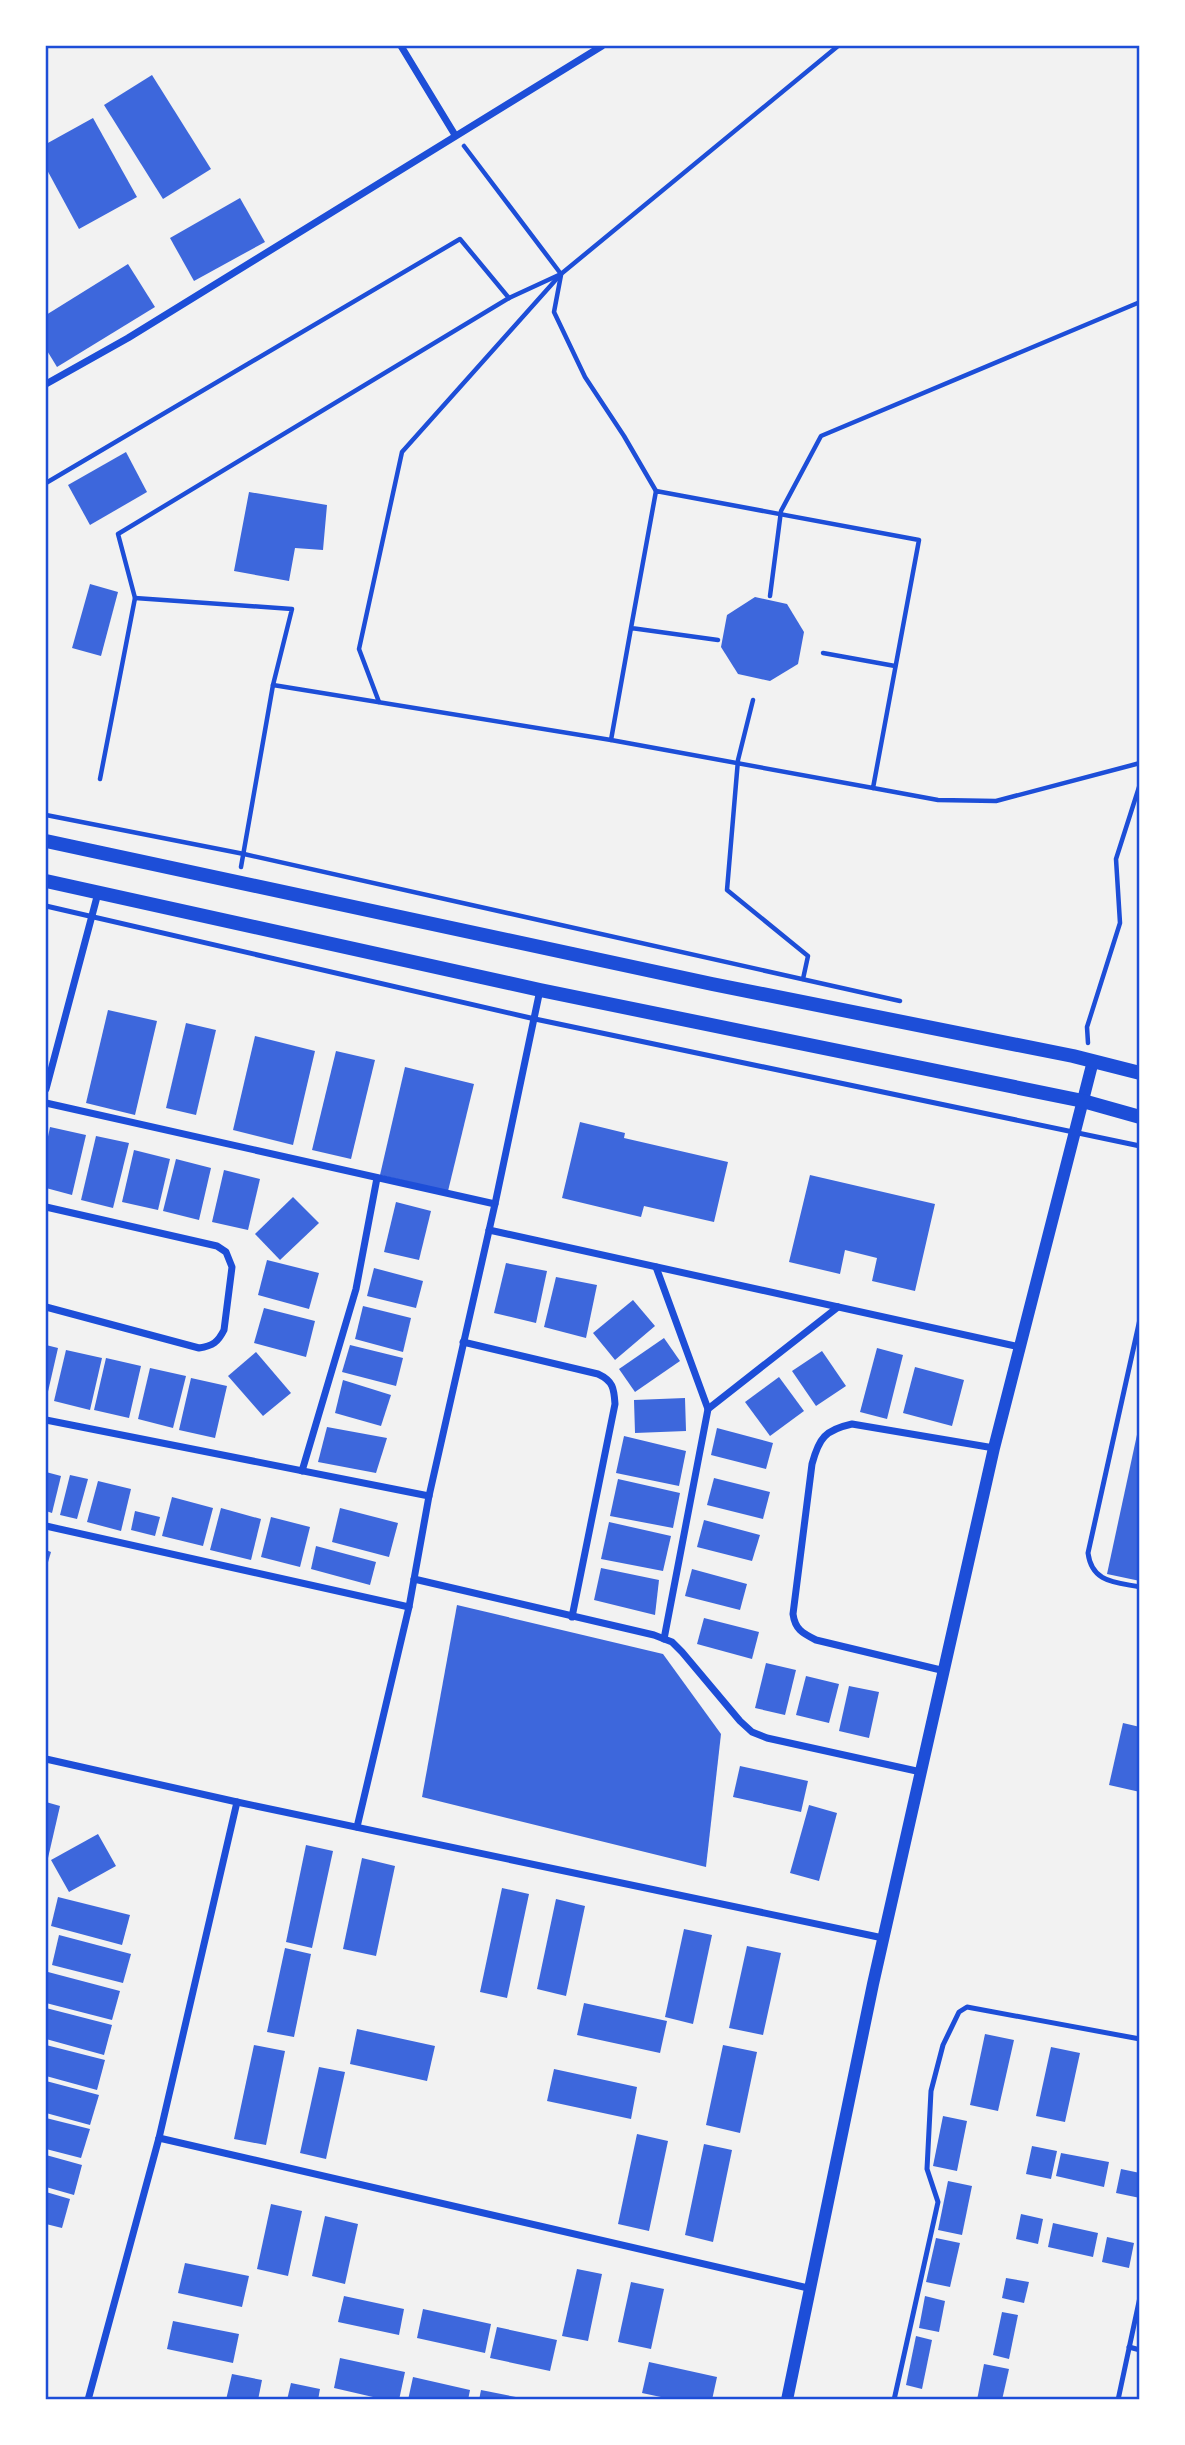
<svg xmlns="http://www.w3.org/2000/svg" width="1185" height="2445" viewBox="0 0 1185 2445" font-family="Signika,sans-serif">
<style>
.building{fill:#3d67dc}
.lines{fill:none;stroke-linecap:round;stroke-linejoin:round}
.path{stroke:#1d4ed8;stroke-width:4.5}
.service{stroke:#1d4ed8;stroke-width:5}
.minor{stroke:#1d4ed8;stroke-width:7}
.tertiary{stroke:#1d4ed8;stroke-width:12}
.secondary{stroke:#1d4ed8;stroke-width:14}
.neatline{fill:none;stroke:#1d4ed8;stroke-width:2.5}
</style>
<rect width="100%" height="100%" fill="#f2f2f2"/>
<g class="building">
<polygon points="152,75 211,169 163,199 104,105"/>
<polygon points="93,118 137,197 79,229 46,168 46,144"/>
<polygon points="240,198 265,242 194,281 170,238"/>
<polygon points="128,264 155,307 57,367 46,349 46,315"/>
<polygon points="126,452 147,492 90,525 68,485"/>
<polygon points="249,492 327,505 323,550 295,548 289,581 234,571"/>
<polygon points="90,584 118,592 101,656 72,648"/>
<polygon points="755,597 787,604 804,632 798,664 770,681 738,674 721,647 727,615"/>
<polygon points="108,1010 157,1021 135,1115 86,1103"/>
<polygon points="186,1023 216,1030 196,1115 166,1108"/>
<polygon points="255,1036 315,1051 293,1145 233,1130"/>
<polygon points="336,1051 375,1060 351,1159 312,1150"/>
<polygon points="405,1067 474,1084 448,1191 380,1175"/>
<polygon points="580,1122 625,1133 624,1138 728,1162 714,1222 644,1206 641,1217 562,1198"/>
<polygon points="50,1127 86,1135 72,1195 46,1188 46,1146"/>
<polygon points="96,1136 129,1143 113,1208 81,1200"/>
<polygon points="134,1150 170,1159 158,1210 122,1202"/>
<polygon points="176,1159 211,1168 199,1220 163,1211"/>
<polygon points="224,1170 260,1179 248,1230 212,1222"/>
<polygon points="810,1175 935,1204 915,1291 872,1281 877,1258 845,1250 840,1274 789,1262"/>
<polygon points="293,1197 319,1223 280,1260 255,1234"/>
<polygon points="396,1202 431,1211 419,1260 384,1252"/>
<polygon points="267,1260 319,1273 309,1309 258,1295"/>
<polygon points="506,1263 547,1271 536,1323 494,1313"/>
<polygon points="374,1268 423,1281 416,1308 367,1296"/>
<polygon points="556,1277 597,1285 586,1338 544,1327"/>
<polygon points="633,1300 655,1326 615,1360 593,1333"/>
<polygon points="363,1306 411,1318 403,1352 355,1339"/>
<polygon points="264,1308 315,1321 306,1357 254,1343"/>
<polygon points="664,1338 680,1361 635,1392 619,1369"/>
<polygon points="46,1345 58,1348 47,1396 46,1396"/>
<polygon points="350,1345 403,1358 396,1386 342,1372"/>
<polygon points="877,1348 903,1355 887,1419 860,1412"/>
<polygon points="66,1350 102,1358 90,1410 54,1401"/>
<polygon points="822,1351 846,1386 816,1406 792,1371"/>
<polygon points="256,1352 291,1393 263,1416 228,1376"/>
<polygon points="106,1358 141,1366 129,1418 94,1410"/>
<polygon points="915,1367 964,1380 952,1426 903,1413"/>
<polygon points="150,1368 186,1376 173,1428 138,1419"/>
<polygon points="779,1377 804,1411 770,1436 745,1402"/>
<polygon points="191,1378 227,1386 215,1438 179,1430"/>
<polygon points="343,1380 391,1395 381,1426 335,1413"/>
<polygon points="685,1398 686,1431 635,1433 634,1400"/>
<polygon points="327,1427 387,1438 376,1473 318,1462"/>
<polygon points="717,1428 773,1443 766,1469 711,1455"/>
<polygon points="1138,1430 1140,1430 1140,1581 1107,1574"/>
<polygon points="624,1436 686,1451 679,1486 616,1473"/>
<polygon points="46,1472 61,1476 52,1513 46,1511"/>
<polygon points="70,1475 88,1479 77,1519 60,1515"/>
<polygon points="714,1478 770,1492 763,1519 707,1505"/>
<polygon points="618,1479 680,1493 673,1528 610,1516"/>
<polygon points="98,1481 131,1489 121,1531 87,1522"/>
<polygon points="172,1497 213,1508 203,1546 162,1536"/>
<polygon points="221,1508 261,1519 251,1560 210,1550"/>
<polygon points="340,1508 398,1523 389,1557 332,1542"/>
<polygon points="135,1511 160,1517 155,1536 131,1530"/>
<polygon points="271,1517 310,1527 300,1567 261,1557"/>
<polygon points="704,1520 760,1535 752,1561 697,1547"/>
<polygon points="609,1522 671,1536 663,1571 601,1559"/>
<polygon points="316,1546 376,1562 370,1585 311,1569"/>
<polygon points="46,1550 51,1552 46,1569"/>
<polygon points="601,1568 659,1580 655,1615 594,1600"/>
<polygon points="692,1569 747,1584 740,1610 685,1596"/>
<polygon points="457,1605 663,1654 721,1734 706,1867 422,1797"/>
<polygon points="704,1618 759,1632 752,1659 697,1644"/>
<polygon points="766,1663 796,1670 785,1715 755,1708"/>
<polygon points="806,1676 839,1684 829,1723 796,1715"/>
<polygon points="849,1686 879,1692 869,1738 839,1731"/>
<polygon points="1123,1723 1140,1727 1140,1792 1109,1785"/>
<polygon points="740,1766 808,1781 801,1812 733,1797"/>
<polygon points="46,1802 60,1806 48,1858 46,1857"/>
<polygon points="809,1805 837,1813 819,1881 790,1873"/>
<polygon points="98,1834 116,1866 69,1892 51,1860"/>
<polygon points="306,1845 333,1851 312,1948 286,1942"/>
<polygon points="362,1858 395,1866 376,1956 343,1949"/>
<polygon points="502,1888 529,1894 507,1998 480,1992"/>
<polygon points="58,1897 130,1915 122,1945 51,1926"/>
<polygon points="556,1899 585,1906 566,1996 537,1989"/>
<polygon points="684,1929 712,1935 693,2024 665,2017"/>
<polygon points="59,1935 131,1954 123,1983 52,1965"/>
<polygon points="747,1946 781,1953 763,2035 729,2028"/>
<polygon points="285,1948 311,1954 294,2037 267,2032"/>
<polygon points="48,1972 120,1991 112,2020 46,2003"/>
<polygon points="584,2003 667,2021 660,2053 577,2035"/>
<polygon points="46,2008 112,2025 104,2055 46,2039"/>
<polygon points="357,2029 435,2046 427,2081 350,2064"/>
<polygon points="985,2034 1014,2040 998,2111 970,2105"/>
<polygon points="46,2045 105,2060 97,2090 46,2076"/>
<polygon points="254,2045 285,2051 266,2145 234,2139"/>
<polygon points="723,2045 757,2052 740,2133 706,2125"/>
<polygon points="1051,2047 1080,2053 1065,2122 1036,2116"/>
<polygon points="319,2067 345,2072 326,2159 300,2153"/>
<polygon points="554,2069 637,2087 631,2119 547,2101"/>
<polygon points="46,2081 99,2095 90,2125 46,2113"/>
<polygon points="943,2116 967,2121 957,2171 933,2166"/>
<polygon points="46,2118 90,2129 81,2158 46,2149"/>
<polygon points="637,2134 668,2141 649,2231 618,2224"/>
<polygon points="704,2144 732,2150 713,2242 685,2235"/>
<polygon points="1032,2146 1057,2151 1051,2179 1026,2174"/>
<polygon points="1061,2153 1109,2162 1104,2187 1056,2176"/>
<polygon points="46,2155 82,2165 74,2195 46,2187"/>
<polygon points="1121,2169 1140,2173 1140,2198 1116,2193"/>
<polygon points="948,2181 972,2186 962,2235 938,2230"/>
<polygon points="46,2192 70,2199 62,2228 46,2224"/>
<polygon points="271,2204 302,2211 288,2276 257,2269"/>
<polygon points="1021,2214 1043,2219 1038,2244 1016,2239"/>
<polygon points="325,2216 358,2224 345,2284 312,2276"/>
<polygon points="1053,2223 1098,2233 1093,2257 1048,2247"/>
<polygon points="1107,2237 1134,2243 1129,2268 1102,2262"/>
<polygon points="936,2238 960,2243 950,2287 926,2282"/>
<polygon points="185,2263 249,2276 242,2307 178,2293"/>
<polygon points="577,2269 602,2274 588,2341 562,2336"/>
<polygon points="1006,2278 1029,2282 1024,2303 1002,2298"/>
<polygon points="631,2282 664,2289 651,2349 618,2342"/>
<polygon points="344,2296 404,2309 399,2335 338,2322"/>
<polygon points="925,2296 945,2301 939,2332 919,2328"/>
<polygon points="423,2309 491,2324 485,2353 417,2338"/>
<polygon points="1002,2312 1018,2315 1009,2359 993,2355"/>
<polygon points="173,2321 239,2334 233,2363 167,2349"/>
<polygon points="497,2327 557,2340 550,2371 490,2358"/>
<polygon points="916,2336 932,2340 922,2389 906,2385"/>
<polygon points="340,2358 405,2372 399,2400 386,2400 334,2388"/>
<polygon points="649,2362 717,2377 712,2400 675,2400 642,2393"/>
<polygon points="984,2364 1009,2369 1002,2400 977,2400"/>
<polygon points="232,2374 262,2380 258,2400 226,2400"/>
<polygon points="413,2377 470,2390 468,2400 408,2400"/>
<polygon points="291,2383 320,2389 318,2400 287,2400"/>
<polygon points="481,2390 521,2398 521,2400 479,2400"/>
</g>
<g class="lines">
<g class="path">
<polyline points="561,275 554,312 585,377 624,436 656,491"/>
<polyline points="46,483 460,239 509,298"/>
<polyline points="770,596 781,511 821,436 1140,302"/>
<polyline points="135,598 292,609 273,685"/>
<polyline points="631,628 611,740 873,788 919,540 656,491 631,628 718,640"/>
<polyline points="823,653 895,666"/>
<polyline points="753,700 738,760 727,890 808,956 803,979"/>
<polyline points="379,702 359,649 402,452 561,274 464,146"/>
<polyline points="100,779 135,598 118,534 509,298 561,274 838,46"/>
<polyline points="873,788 938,800 996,801 1140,763"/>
<polyline points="46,815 244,854 900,1001"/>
<polyline points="241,867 273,685 611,740"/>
<polyline points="1088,1043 1087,1027 1120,923 1116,859 1140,784"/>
</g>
<g class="service">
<polyline points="46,906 535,1019 1140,1146"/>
<path d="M1140 1319 1088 1553C1092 1583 1115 1582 1140 1587"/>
<polyline points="1129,2347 1140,2350"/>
<polyline points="894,2400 938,2202 927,2169 931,2091 943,2045 959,2012 967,2007 1140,2039"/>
<polyline points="1118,2400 1140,2297"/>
</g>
<g class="minor">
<polyline points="401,46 455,135"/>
<polyline points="46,384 128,338 602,46"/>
<polyline points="46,1089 98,893"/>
<polyline points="46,1103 495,1204"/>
<path d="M46 1207 217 1246 226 1252 232 1267 224 1330C218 1342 213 1346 199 1348L46 1307"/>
<polyline points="489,1230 1020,1347"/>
<polyline points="656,1267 708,1409"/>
<path d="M463 1342 598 1374C613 1381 614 1388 615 1404L572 1617"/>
<polyline points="46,1420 429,1496"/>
<polyline points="302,1471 356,1289 377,1178"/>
<polyline points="46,1526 409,1607"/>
<polyline points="414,1579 654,1635 672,1642 682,1652 740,1721 752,1732 767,1738 921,1772"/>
<polyline points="664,1639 708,1409 838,1307"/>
<path d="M945 1671 816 1640C802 1633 795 1629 793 1614L812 1464C819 1438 825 1430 852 1424L994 1448"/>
<polyline points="46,1759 237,1802 883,1938"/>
<polyline points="357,1827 409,1607 429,1496 495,1204 540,990"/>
<polyline points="159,2138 808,2288"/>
<polyline points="88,2400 159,2138 237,1802"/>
</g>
<polyline class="tertiary" points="787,2400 873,1984 994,1448 1093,1061"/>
<g class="secondary">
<polyline points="46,841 712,984 1073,1056 1140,1073"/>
<polyline points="46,881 540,990 1083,1101 1140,1117"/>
</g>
</g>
<rect width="1185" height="2445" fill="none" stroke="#ffffff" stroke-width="94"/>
<rect x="47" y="47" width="1091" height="2351" class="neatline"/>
</svg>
